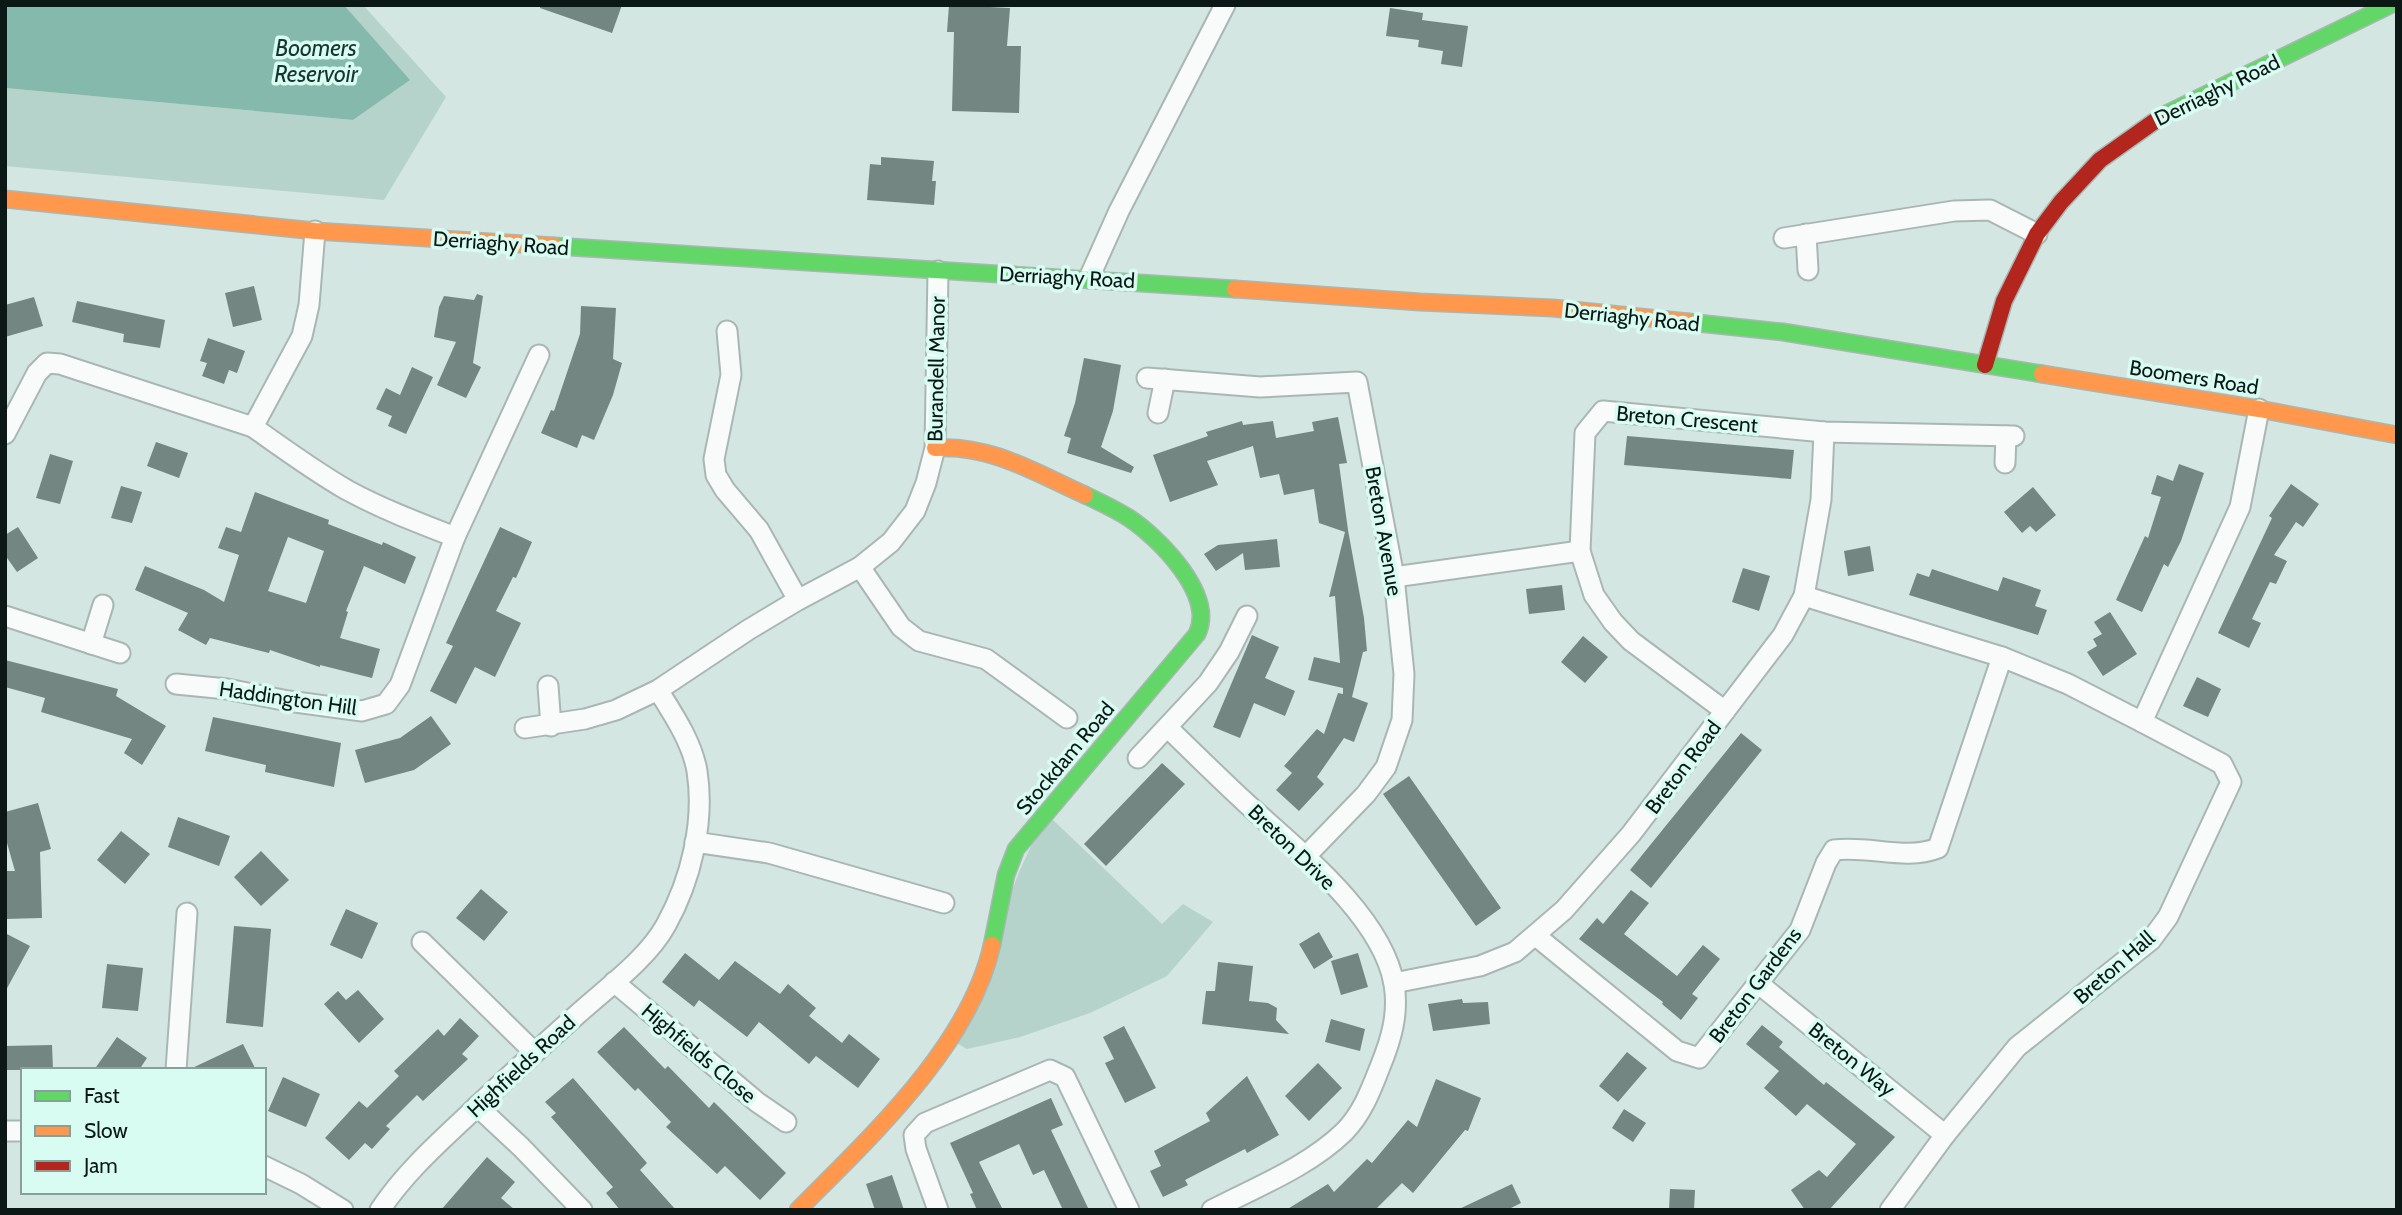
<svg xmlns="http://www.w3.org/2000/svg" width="2402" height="1215" viewBox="0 0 2402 1215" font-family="Cabin,sans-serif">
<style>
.green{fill:#b5d3cb}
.water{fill:#85b9ac}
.building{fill:#748682;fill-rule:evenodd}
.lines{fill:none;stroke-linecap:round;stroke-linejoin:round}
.street-casing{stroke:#a9b7b3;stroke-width:23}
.fast-casing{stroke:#a9b7b3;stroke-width:19}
.slow-casing{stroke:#a9b7b3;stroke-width:19}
.jam-casing{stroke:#a9b7b3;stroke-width:19}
.street{stroke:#f8fbfa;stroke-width:19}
.fast{stroke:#63d668;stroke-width:16}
.slow{stroke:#ff974d;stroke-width:16}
.jam{stroke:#b3261e;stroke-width:16}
.labels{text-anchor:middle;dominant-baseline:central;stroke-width:7;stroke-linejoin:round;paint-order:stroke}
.street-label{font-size:21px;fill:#0b1815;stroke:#d8fbf2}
.water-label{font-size:23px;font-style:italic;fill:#15352e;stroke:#d8fbf2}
</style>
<rect width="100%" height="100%" fill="#d3e6e1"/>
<g class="green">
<polygon points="344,5 363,5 446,97 384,200 5,166 5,88 353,120 409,80"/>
<polygon points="1052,819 1162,924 1183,904 1213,922 1167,976 1090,1013 1020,1037 967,1049 953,1041 1020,870 1037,833"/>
</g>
<polygon class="water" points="5,5 344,5 410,80 353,120 5,88"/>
<g class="building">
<polygon points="541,5 622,5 612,33 540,8"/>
<polygon points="949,5 1010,8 1007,46 1021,46 1019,113 952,111 954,32 947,32"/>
<polygon points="1390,8 1423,13 1422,20 1468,26 1462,67 1441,64 1443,51 1418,47 1419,40 1386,36"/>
<polygon points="881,157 934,161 932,181 936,181 934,205 867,200 870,164 881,165"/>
<polygon points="254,286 262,320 233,327 225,293"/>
<polygon points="477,294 483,296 473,363 481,367 466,398 437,385 456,342 434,337 439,307 444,296 474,300"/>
<polygon points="34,297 43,326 5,337 5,305"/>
<polygon points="77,301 165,320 160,348 123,342 124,334 72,322"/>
<polygon points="581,306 616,308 613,359 622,363 613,395 594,440 582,435 577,448 541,433 551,410 554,411 580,334"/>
<polygon points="208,338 245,351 237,373 229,370 224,384 202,376 207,363 200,361"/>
<polygon points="1084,358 1121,365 1113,411 1101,447 1134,467 1131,473 1067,453 1071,438 1064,436 1075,403"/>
<polygon points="412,367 433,377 406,434 388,426 392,416 376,409 386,388 400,395"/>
<polygon points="1338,417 1347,463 1339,464 1348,530 1364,618 1367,651 1363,652 1352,697 1368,703 1354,742 1344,738 1317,777 1324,784 1299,811 1276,790 1292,773 1284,766 1317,729 1324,734 1338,693 1343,694 1343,688 1308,680 1314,657 1340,663 1335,596 1329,597 1345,532 1319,523 1314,489 1284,495 1279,474 1260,478 1253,446 1207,461 1218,485 1170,502 1153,455 1208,436 1206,432 1242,421 1243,425 1273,421 1276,438 1314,431 1312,422"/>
<polygon points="1627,436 1794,450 1791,479 1624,465"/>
<polygon points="156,442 188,453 179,478 147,466"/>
<polygon points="50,454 73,461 60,504 36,498"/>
<polygon points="2179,464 2204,473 2181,541 2168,567 2164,564 2142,612 2116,600 2145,536 2148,538 2161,497 2151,494 2157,475 2173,481"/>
<polygon points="2291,484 2319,504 2303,527 2296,522 2274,555 2287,561 2276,584 2270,582 2252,619 2261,623 2249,648 2218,633 2272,518 2269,516"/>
<polygon points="121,486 142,492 132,523 111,518"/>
<polygon points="2033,487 2056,515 2036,532 2030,526 2022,533 2004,512"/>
<path d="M255 492 329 520 328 524 382 545 383 542 416 557 405 584 364 566 346 611 348 612 340 638 380 649 372 678 320 665V667L270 650 269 653 210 638 206 645 178 630 188 613 135 590 145 566 204 590 224 602 239 555 218 548 226 527 241 532ZM288 537 324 551 306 603 268 591Z"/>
<polygon points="18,527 38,558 17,572 5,555 5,535"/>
<polygon points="500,527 532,542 516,578 513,577 496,611 521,623 495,677 475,667 456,704 430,691 453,646 446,643"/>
<polygon points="1277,539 1280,567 1245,570 1243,553 1216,571 1204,554 1218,545"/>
<polygon points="1870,546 1874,571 1848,576 1844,551"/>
<polygon points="1743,568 1770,576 1759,611 1732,602"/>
<polygon points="1932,569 1998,591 2003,577 2041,590 2035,606 2047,610 2038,635 1909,595 1917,573 1929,577"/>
<polygon points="1562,585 1565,610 1529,614 1526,589"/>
<polygon points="2110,612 2137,654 2103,676 2087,652 2097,646 2093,639 2102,634 2094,622"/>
<polygon points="1252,635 1279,647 1265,678 1295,691 1285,716 1254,703 1240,738 1213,727"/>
<polygon points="1583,636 1608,657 1585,683 1561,662"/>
<polygon points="5,660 118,689 116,696 166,726 142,765 124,753 132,739 41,712 45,698 5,687"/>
<polygon points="2197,677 2221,689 2208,717 2183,706"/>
<polygon points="431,716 451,744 414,770 365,783 355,750 400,738"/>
<polygon points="213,717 341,743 334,787 265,772 266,765 205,751"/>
<polygon points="1741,733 1762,750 1651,888 1630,870"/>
<polygon points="1162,763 1185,784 1106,866 1084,844"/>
<polygon points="1409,776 1501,908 1476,926 1383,794"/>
<polygon points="38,803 51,849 40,852 42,918 5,919 5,871 15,871 5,836 5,812"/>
<polygon points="178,817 230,836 219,866 168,847"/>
<polygon points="121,831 150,854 125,884 97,860"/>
<polygon points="261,851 289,880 261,906 234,877"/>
<polygon points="481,889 508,912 484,941 456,918"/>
<polygon points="1631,890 1649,903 1624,934 1677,976 1703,945 1720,959 1692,994 1698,998 1681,1020 1662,1004 1663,1002 1579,939 1597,918 1603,924"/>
<polygon points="346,909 378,923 362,959 330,945"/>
<polygon points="234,926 271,929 263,1027 226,1023"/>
<polygon points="1319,932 1333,957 1314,969 1299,944"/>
<polygon points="5,933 30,946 5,992"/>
<polygon points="685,953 719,980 735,961 780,994 788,984 816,1008 809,1016 842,1043 849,1034 880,1059 858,1088 816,1056 809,1064 759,1022 747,1037 699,1000 694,1007 662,982"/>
<polygon points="1358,953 1368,987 1341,995 1331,961"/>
<polygon points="1218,962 1253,966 1249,1001 1268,1003 1277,1008 1276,1020 1289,1034 1202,1024 1206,991 1215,991"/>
<polygon points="107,964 143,968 138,1011 102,1008"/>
<polygon points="358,990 384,1019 359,1043 324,1004 338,991 346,1000"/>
<polygon points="1462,999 1463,1003 1488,1002 1490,1024 1433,1031 1428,1004"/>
<polygon points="460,1018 479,1036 462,1054 468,1059 423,1101 417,1095 386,1126 390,1129 372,1149 365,1143 349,1160 325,1138 359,1101 367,1108 399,1076 394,1071 438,1029 444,1036"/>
<polygon points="1331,1019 1365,1029 1360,1051 1325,1042"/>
<polygon points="1762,1025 1783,1042 1779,1047 1824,1085 1826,1082 1895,1137 1829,1210 1805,1210 1791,1190 1819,1170 1827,1177 1856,1144 1807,1104 1796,1116 1764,1088 1779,1071 1746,1044"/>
<polygon points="1124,1026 1156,1088 1125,1103 1105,1063 1114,1059 1103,1037"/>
<polygon points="624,1027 665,1069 668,1066 709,1108 714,1102 786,1173 760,1200 725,1166 717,1174 666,1127 671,1122 638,1088 635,1091 597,1052"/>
<polygon points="117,1037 147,1058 139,1070 94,1070"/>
<polygon points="243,1044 256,1070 188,1070"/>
<polygon points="52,1045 53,1070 5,1070 5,1046"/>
<polygon points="1627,1052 1647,1068 1618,1102 1599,1086"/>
<polygon points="1318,1063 1342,1088 1309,1121 1285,1096"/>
<polygon points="1247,1076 1279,1135 1247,1153 1245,1149 1185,1180 1188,1185 1163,1197 1150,1171 1161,1166 1154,1151 1210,1121 1206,1113"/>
<polygon points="283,1077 320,1094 306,1127 268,1111"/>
<polygon points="573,1078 647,1163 640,1170 676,1210 620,1210 606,1193 613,1187 551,1117 556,1113 545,1102"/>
<polygon points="1436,1079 1481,1098 1468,1131 1465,1130 1413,1193 1402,1183 1375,1210 1286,1210 1328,1184 1334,1192 1367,1159 1372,1163 1408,1120 1417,1127"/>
<polygon points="1051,1098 1063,1125 1051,1130 1089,1210 1063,1210 1044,1170 1033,1175 1019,1144 979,1162 1003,1210 977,1210 970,1194 973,1193 950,1143"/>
<polygon points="1624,1109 1646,1123 1633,1142 1612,1128"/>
<polygon points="487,1157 515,1182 501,1198 515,1210 441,1210"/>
<polygon points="892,1175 904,1210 875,1210 866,1184"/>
<polygon points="1512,1184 1521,1203 1507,1210 1457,1210"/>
<polygon points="1670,1189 1695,1190 1694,1210 1669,1210"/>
</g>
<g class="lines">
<defs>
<g id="street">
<polyline points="1806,234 1808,270"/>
<polyline points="1784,238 1954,211 1990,210 2037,234"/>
<polyline points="1089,278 1119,211 1225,5"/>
<polyline points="727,331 731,375 714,459 716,475 725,490 759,530 798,600"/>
<polyline points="1147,378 1260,387 1357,382 1394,577 1404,674 1402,720 1386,767 1366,794 1305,857"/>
<polyline points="1158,413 1165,379"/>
<path d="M253 427C284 449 314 471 347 490 382 509 419 523 455 537"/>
<polyline points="5,434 37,373 47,363 60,364 253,427 302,336 309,305 315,231"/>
<polyline points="2005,463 2006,436"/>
<polyline points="860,567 901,627 919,641 986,659 1067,718"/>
<polyline points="1394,577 1580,551"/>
<polyline points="1804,596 2002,657 2068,684 2142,722 2240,507 2259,409"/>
<polyline points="5,616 120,653"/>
<polyline points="91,644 103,605"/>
<polyline points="176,684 227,689 288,701 362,711 386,704 400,685 455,537 539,355"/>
<polyline points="548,686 551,726"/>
<polyline points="1725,711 1631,641 1613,622 1594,595 1580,551 1585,433 1603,411 1824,432 2014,436"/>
<polyline points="525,728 585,719 616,710 658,690 748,630 798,600 860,567 891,542 915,511 926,483 935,448 938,271"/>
<path d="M1168 728C1194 753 1219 778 1245 802 1295 848 1382 915 1394 984 1399 1014 1391 1040 1380 1067 1371 1090 1362 1114 1344 1132 1308 1167 1256 1187 1212 1210"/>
<polyline points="1138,758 1208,683 1229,652 1247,616"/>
<polyline points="695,842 769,853 944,903"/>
<path d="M1536 936 1677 1051 1699 1058 1800 930 1826 863 1834 850C1868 845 1906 861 1938 848L2002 657"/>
<polyline points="422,942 534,1052"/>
<polyline points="614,982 757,1102 786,1122"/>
<polyline points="1394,983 1480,966 1515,952 1564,910 1631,834 1783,635 1804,596 1821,500 1824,432"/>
<polyline points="1759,984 1945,1135"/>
<polyline points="176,1070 187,913"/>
<polyline points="477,1106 521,1147 582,1210"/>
<polyline points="5,1131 23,1131"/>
<polyline points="264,1166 301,1184 343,1210"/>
<path d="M380 1210C404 1174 436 1145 467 1116 504 1080 542 1046 580 1012 608 987 648 958 666 925 691 880 705 822 697 771 692 742 673 714 658 690"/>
<polyline points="938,1210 916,1149 914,1135 925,1123 1050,1070 1065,1077 1129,1210"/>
<polyline points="1890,1210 1945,1135 2017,1047 2151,940 2168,917 2231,782 2222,764 2142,722"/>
</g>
<g id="fast">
<polyline points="2162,116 2390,5"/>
<polyline points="554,246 1235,289"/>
<polyline points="1688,322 1783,332 2042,374"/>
<path d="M992 945 1006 875 1016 849 1197 634C1216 595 1159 538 1129 518 1115 509 1100 502 1085 495"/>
</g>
<g id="slow">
<polyline points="5,199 315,231 554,246"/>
<polyline points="1235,289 1420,302 1553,308 1688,322"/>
<polyline points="2042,374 2259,409 2397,435"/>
<path d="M935 448C990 444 1036 473 1085 495"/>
<path d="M798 1210C869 1138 969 1047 992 945"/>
</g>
<polyline id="jam" points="1985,365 2004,301 2037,234 2061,202 2100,160 2162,116"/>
</defs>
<use href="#street" class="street-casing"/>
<use href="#fast" class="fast-casing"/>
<use href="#slow" class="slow-casing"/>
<use href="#jam" class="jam-casing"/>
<use href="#street" class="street"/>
<use href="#fast" class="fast"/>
<use href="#slow" class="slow"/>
<use href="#jam" class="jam"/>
</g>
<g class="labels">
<g class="street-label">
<text transform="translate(2217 90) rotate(-26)">Derriaghy Road</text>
<text transform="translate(501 243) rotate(4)">Derriaghy Road</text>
<text transform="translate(1067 277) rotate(3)">Derriaghy Road</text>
<text transform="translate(1632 317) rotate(6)">Derriaghy Road</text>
<text transform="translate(936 369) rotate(-89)">Burandell Manor</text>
<text transform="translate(2194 377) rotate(9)">Boomers Road</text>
<text transform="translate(1687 419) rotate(5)">Breton Crescent</text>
<text transform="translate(1384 531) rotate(80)">Breton Avenue</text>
<text transform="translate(288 698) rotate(8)">Haddington Hill</text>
<text transform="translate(1065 758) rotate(-50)">Stockdam Road</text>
<text transform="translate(1683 767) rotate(-53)">Breton Road</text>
<text transform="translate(1292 847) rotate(44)">Breton Drive</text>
<text transform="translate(2114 967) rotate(-41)">Breton Hall</text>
<text transform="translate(1755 985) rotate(-53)">Breton Gardens</text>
<text transform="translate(699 1053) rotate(40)">Highfields Close</text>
<text transform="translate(1852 1059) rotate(39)">Breton Way</text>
<text transform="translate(521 1066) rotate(-43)">Highfields Road</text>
</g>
<g class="water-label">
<text x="316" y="48">Boomers<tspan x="316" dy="26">Reservoir</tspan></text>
</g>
</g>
<rect width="2402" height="1215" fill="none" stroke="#0b1815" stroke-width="14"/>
<rect x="21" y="1068" width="245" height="126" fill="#d8fbf2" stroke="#86a09a" stroke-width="2"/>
<rect x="35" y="1091" width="35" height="10" fill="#63d668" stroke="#86a09a" stroke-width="2"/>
<text x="84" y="1103" font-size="21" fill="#0b1815">Fast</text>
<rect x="35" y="1126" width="35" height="10" fill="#ff974d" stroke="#86a09a" stroke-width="2"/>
<text x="84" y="1138" font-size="21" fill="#0b1815">Slow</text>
<rect x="35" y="1161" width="35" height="10" fill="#b3261e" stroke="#86a09a" stroke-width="2"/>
<text x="84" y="1173" font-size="21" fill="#0b1815">Jam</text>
</svg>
